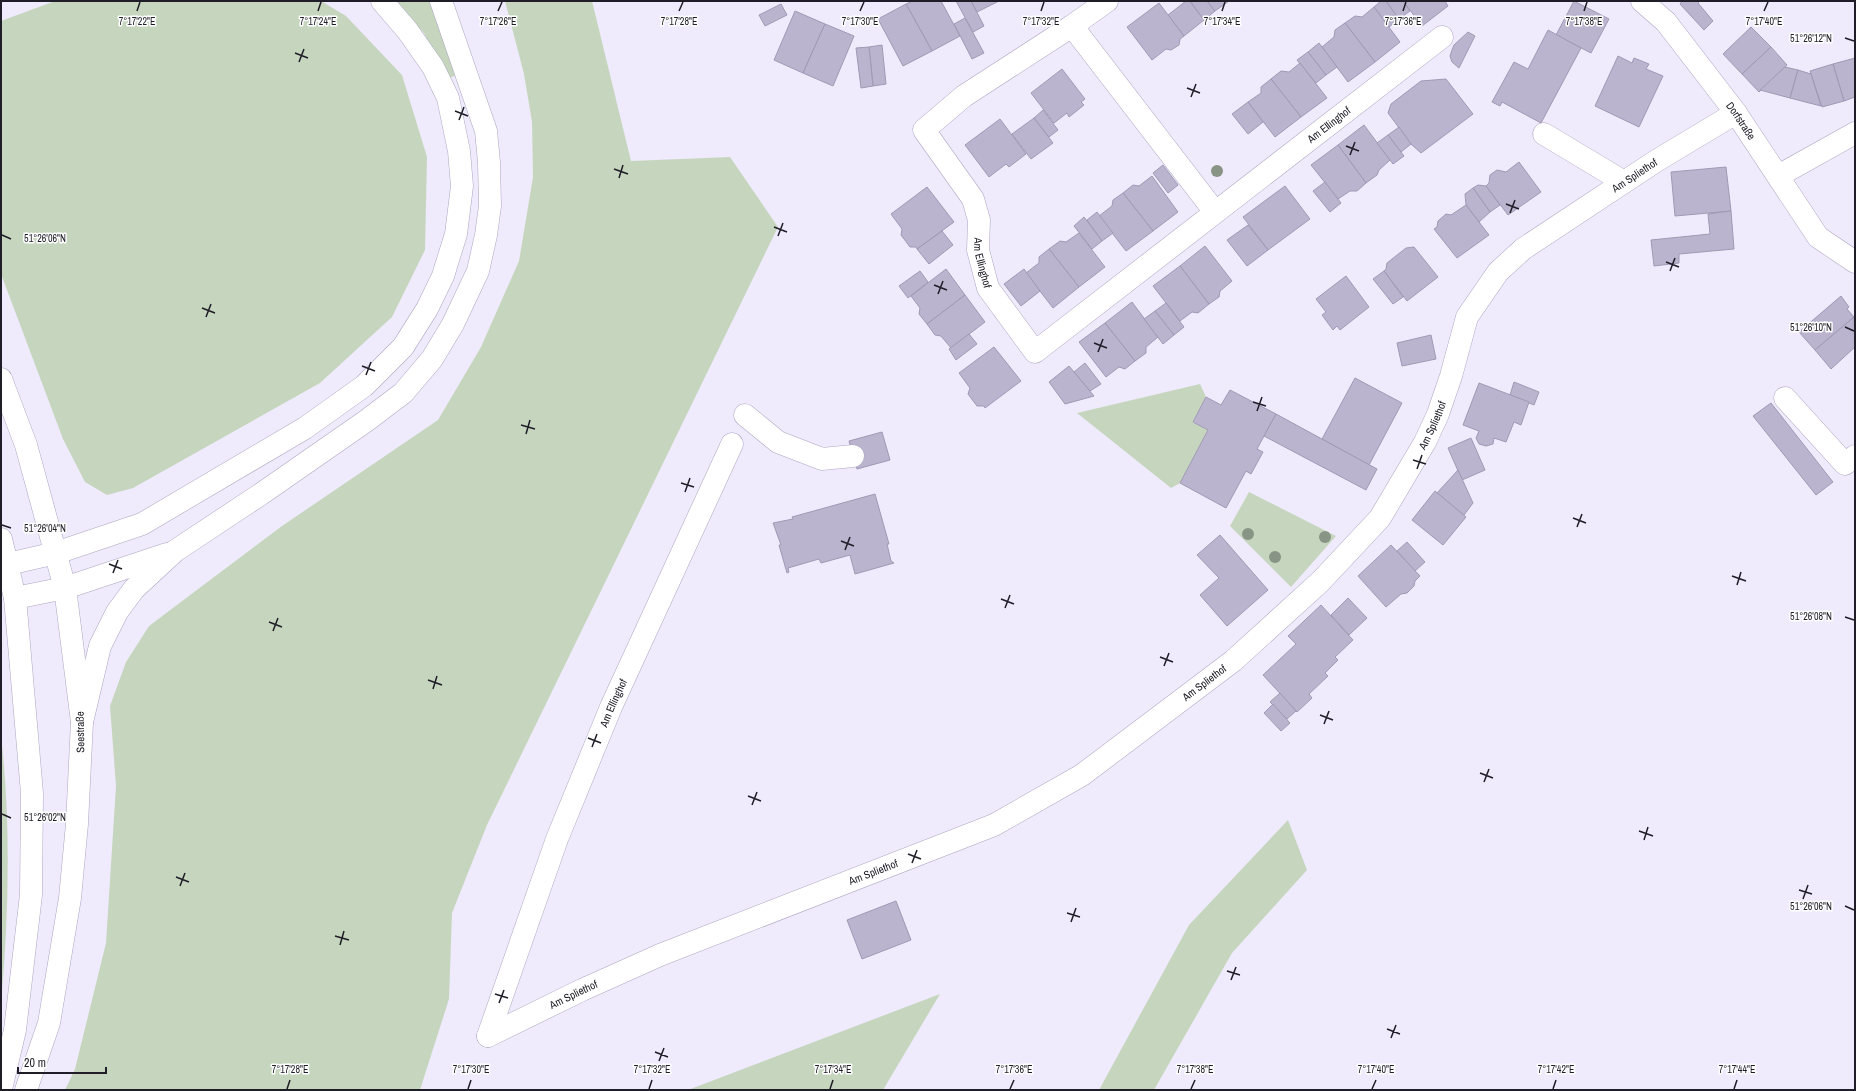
<svg xmlns="http://www.w3.org/2000/svg" width="1856" height="1091" viewBox="0 0 1856 1091" font-family="'Archivo Narrow',sans-serif">
<style>
.green{fill:#c6d6be}
.building{fill:#bbb4cf;stroke:#a099b4}
.lines{fill:none;stroke-linecap:round;stroke-linejoin:round}
.minor-casing{stroke:#ada6c2;stroke-width:23}
.major-casing{stroke:#ada6c2;stroke-width:23}
.highway-casing{stroke:#ada6c2;stroke-width:23}
.minor{stroke:#fff;stroke-width:22}
.major{stroke:#fff;stroke-width:22}
.highway{stroke:#fff;stroke-width:22}
.tree{fill:#889486}
.ticks{fill:none;stroke:#1f1d27;stroke-width:1.5}
.labels{text-anchor:middle;dominant-baseline:central;stroke-width:3;stroke-linejoin:round;paint-order:stroke}
.street-label{font-size:11px;fill:#1f1d27;stroke:#fff}
.ticks-label{font-size:10px;text-anchor:middle;fill:#1f1d27;stroke:#fff;stroke-width:3;stroke-linejoin:round;paint-order:stroke}
</style>
<rect width="100%" height="100%" fill="#efebfc"/>
<g class="green">
<polygon points="55,1 321,1 346,16 402,75 427,157 425,250 392,317 320,383 133,488 107,495 85,482 63,439 1,274 1,21"/>
<polygon points="392,1 430,1 459,74 447,79 424,33"/>
<polygon points="505,1 592,1 631,161 730,157 778,227 487,825 452,913 449,999 420,1090 65,1090 75,1069 106,943 116,786 110,706 126,662 149,626 282,526 438,420 481,347 519,261 533,177 532,122 524,74"/>
<polygon points="1200,384 1206,397 1193,422 1208,430 1180,483 1171,488 1077,413"/>
<polygon points="1249,492 1336,536 1291,587 1230,526"/>
<path d="M1 735C11 824 9 914 1 1003Z"/>
<polygon points="1288,820 1307,870 1232,953 1154,1090 1099,1090 1189,925"/>
<polygon points="940,994 883,1090 688,1090"/>
</g>
<g class="building">
<polygon points="913,1 941,1 960,36 932,51 906,4"/>
<polygon points="956,1 971,1 984,26 973,32"/>
<polygon points="971,1 999,1 977,12"/>
<polygon points="1186,1 1190,1 1204,20 1184,36 1168,15"/>
<polygon points="1190,1 1207,1 1215,11 1204,20"/>
<polygon points="1207,1 1229,1 1215,11"/>
<polygon points="1381,1 1386,1 1399,19 1389,27 1374,7"/>
<polygon points="1386,1 1403,1 1410,11 1399,19"/>
<polygon points="1403,1 1445,1 1448,6 1422,26"/>
<polygon points="1574,1 1609,19 1591,53 1556,35"/>
<polygon points="1682,1 1700,1 1698,3 1713,21 1704,30 1680,4"/>
<polygon points="1159,3 1184,36 1180,39 1179,45 1171,50 1166,49 1152,60 1127,27"/>
<polygon points="781,4 787,15 765,26 759,15"/>
<polygon points="906,4 932,51 903,66 878,19"/>
<polygon points="1374,7 1400,42 1375,62 1345,23 1355,16 1362,17"/>
<polygon points="795,11 825,24 803,73 774,60"/>
<polygon points="965,18 984,53 972,59 954,24"/>
<polygon points="1345,23 1375,62 1348,82 1322,47 1334,37 1335,30"/>
<polygon points="825,24 854,36 833,86 803,73"/>
<polygon points="1751,27 1771,47 1742,74 1723,54"/>
<polygon points="1548,30 1581,48 1541,123 1502,102 1500,106 1492,102 1514,62 1528,69"/>
<polygon points="1468,32 1475,36 1459,68 1452,62 1450,56 1452,50 1454,45"/>
<polygon points="1319,43 1337,67 1326,75 1308,52"/>
<polygon points="882,45 886,84 873,86 869,47"/>
<polygon points="869,47 873,86 861,88 856,48"/>
<polygon points="1771,47 1787,65 1759,92 1742,74"/>
<polygon points="1308,52 1326,75 1316,83 1297,60"/>
<polygon points="1618,56 1632,63 1634,58 1649,64 1646,69 1663,76 1639,127 1595,106"/>
<polygon points="1855,58 1855,97 1844,101 1833,64"/>
<polygon points="1300,63 1327,98 1301,117 1271,79 1281,71 1289,72"/>
<polygon points="1833,64 1844,101 1822,107 1810,71"/>
<polygon points="1785,67 1798,70 1790,98 1760,90"/>
<polygon points="1062,69 1085,99 1081,102 1084,105 1069,117 1067,113 1054,123 1031,93"/>
<polygon points="1798,70 1811,74 1821,106 1790,98"/>
<polygon points="1271,79 1301,117 1275,137 1248,102 1261,93 1261,87"/>
<polygon points="1446,79 1473,114 1421,153 1411,144 1388,113 1391,104 1421,81"/>
<polygon points="1248,102 1263,122 1248,134 1232,114"/>
<polygon points="1043,110 1058,130 1049,137 1034,118"/>
<polygon points="1034,118 1053,143 1031,159 1012,134"/>
<polygon points="1000,119 1026,154 1009,167 1006,164 989,177 965,145"/>
<polygon points="1364,125 1390,160 1379,170 1377,175 1366,183 1338,145"/>
<polygon points="1399,127 1411,144 1401,152 1388,135"/>
<polygon points="1388,135 1404,156 1393,164 1377,143"/>
<polygon points="1338,145 1366,183 1357,191 1350,191 1338,199 1311,165"/>
<polygon points="1519,162 1541,192 1508,215 1486,186 1489,183 1490,175 1497,170 1506,172"/>
<polygon points="1163,165 1178,185 1168,193 1153,173"/>
<polygon points="1726,167 1731,211 1675,216 1671,172"/>
<polygon points="1152,176 1178,212 1153,231 1123,193 1133,185 1139,186"/>
<polygon points="1325,182 1341,203 1330,212 1313,191"/>
<polygon points="1478,185 1486,186 1500,205 1490,212 1473,188"/>
<polygon points="1285,186 1310,219 1268,250 1243,217"/>
<polygon points="927,187 954,222 917,249 916,247 910,247 901,235 902,229 891,214"/>
<polygon points="1473,188 1490,212 1479,222 1466,205 1465,194"/>
<polygon points="1123,193 1153,231 1126,251 1099,216 1112,206 1113,200"/>
<polygon points="1466,205 1489,235 1457,258 1434,229 1437,227 1438,221 1446,214 1451,215"/>
<polygon points="1731,211 1734,249 1679,254 1679,263 1654,266 1651,240 1710,234 1708,214"/>
<polygon points="1097,212 1113,233 1102,241 1087,220"/>
<polygon points="1084,217 1102,241 1092,249 1074,226"/>
<polygon points="1248,225 1268,250 1247,266 1227,240"/>
<polygon points="942,231 953,245 929,264 917,249"/>
<polygon points="1079,233 1105,267 1079,287 1049,249 1060,241 1066,242"/>
<polygon points="1205,246 1232,281 1220,291 1219,297 1209,304 1180,266"/>
<polygon points="1414,247 1438,277 1407,301 1384,271 1386,269 1387,263 1406,248"/>
<polygon points="1049,249 1079,287 1053,308 1026,273 1039,263 1039,257"/>
<polygon points="1180,266 1209,304 1198,313 1192,312 1180,321 1153,286"/>
<polygon points="946,269 965,295 927,324 919,314 920,308 911,296"/>
<polygon points="1024,269 1040,291 1021,306 1004,284"/>
<polygon points="920,271 928,282 908,298 899,286"/>
<polygon points="1384,271 1403,297 1393,304 1373,279"/>
<polygon points="1346,276 1369,307 1340,330 1337,326 1333,330 1322,315 1326,312 1316,299"/>
<polygon points="965,295 985,322 951,348 941,336 935,335 927,324"/>
<polygon points="1841,296 1849,307 1847,309 1854,317 1815,350 1799,332"/>
<polygon points="1132,302 1158,337 1146,347 1146,353 1135,361 1105,323"/>
<polygon points="1166,303 1184,327 1174,335 1155,311"/>
<polygon points="1155,311 1174,335 1163,344 1144,319"/>
<polygon points="1854,317 1855,347 1831,369 1815,350"/>
<polygon points="1105,323 1135,361 1125,369 1119,367 1106,377 1079,342"/>
<polygon points="969,334 977,344 956,360 949,349"/>
<polygon points="1431,335 1436,359 1402,366 1397,343"/>
<polygon points="994,347 1021,381 985,408 984,406 977,406 968,394 970,388 959,373"/>
<polygon points="1085,363 1101,384 1090,391 1074,372"/>
<polygon points="1069,366 1094,396 1065,404 1049,382"/>
<polygon points="1355,378 1402,403 1369,465 1322,439"/>
<polygon points="1514,382 1539,392 1534,405 1510,395"/>
<polygon points="1479,383 1529,402 1521,425 1514,422 1506,442 1494,438 1493,444 1486,446 1479,444 1476,438 1479,431 1463,425"/>
<polygon points="1230,390 1276,414 1257,449 1263,452 1251,474 1246,471 1226,508 1180,483 1208,430 1193,422 1206,397 1221,405"/>
<polygon points="1771,403 1833,482 1816,495 1753,416"/>
<polygon points="1276,414 1377,469 1366,490 1264,436"/>
<polygon points="882,432 890,460 857,469 849,441"/>
<polygon points="1471,438 1485,470 1462,480 1448,448"/>
<polygon points="1458,470 1473,503 1464,515 1437,493"/>
<polygon points="1435,491 1466,517 1443,545 1412,520"/>
<polygon points="875,494 889,544 887,544 891,561 894,563 855,574 850,555 821,563 819,559 788,568 789,572 787,573 779,545 781,545 773,523 793,519 792,517"/>
<polygon points="1220,535 1268,590 1227,626 1200,595 1219,578 1197,555"/>
<polygon points="1407,542 1425,562 1415,571 1397,551"/>
<polygon points="1391,545 1420,576 1415,581 1414,586 1407,593 1401,594 1386,607 1358,576"/>
<polygon points="1348,598 1367,618 1349,635 1331,615"/>
<polygon points="1321,605 1353,640 1335,657 1338,660 1325,673 1328,676 1309,694 1312,698 1297,712 1263,675 1296,644 1288,636"/>
<polygon points="1280,693 1296,711 1287,719 1270,702"/>
<polygon points="1273,704 1290,723 1281,731 1264,713"/>
<polygon points="896,901 911,940 862,959 847,920"/>
</g>
<g class="lines">
<defs>
<g id="minor">
<path id="s1" d="M1107 1 1072 26 964 96 924 130 973 199 979 220 978 250 988 288 1035 352 1442 37"/>
<path id="s2" d="M1642 1 1666 22 1736 113 1818 237 1855 262"/>
<polyline points="1072,26 1215,212"/>
<polyline points="1544,134 1624,182"/>
<polyline points="1778,176 1855,133"/>
<polyline points="1785,398 1845,464 1855,456"/>
<polyline points="745,415 778,442 822,459 853,456"/>
<path id="s3" d="M488 1036 582 990 660 955 994 825 1082 775 1233 661 1321 581 1380 518 1425 442 1438 414 1451 376 1467 317 1498 272 1523 249 1656 161 1736 113"/>
<path id="s4" d="M488 1036 557 839 611 707 732 444"/>
</g>
<g id="major">
<polyline points="1,379 26,445 65,588 82,722 77,824 70,898 49,1023 26,1090"/>
<polyline points="1,539 15,598 32,793 31,895 15,1030 1,1089"/>
</g>
<g id="highway">
<polyline points="8,564 56,553 142,524 305,428 364,386 403,347 427,309 443,276 456,234 462,186 459,151 448,98 433,67 407,30 382,1"/>
<polyline points="15,598 65,588 167,554"/>
<polyline points="82,722 100,646 117,612 134,589 175,551 261,494 366,421 403,393 432,359 453,324 478,271 486,235 490,206 489,162 486,131 441,1"/>
</g>
</defs>
<use href="#minor" class="minor-casing"/>
<use href="#major" class="major-casing"/>
<use href="#highway" class="highway-casing"/>
<use href="#minor" class="minor"/>
<use href="#major" class="major"/>
<use href="#highway" class="highway"/>
</g>
<g class="tree">
<circle cx="1217" cy="171" r="6"/>
<circle cx="1248" cy="534" r="6"/>
<circle cx="1325" cy="537" r="6"/>
<circle cx="1275" cy="557" r="6"/>
</g>
<path class="ticks" d="M137 11 140 2M318 11 321 2M498 11 502 2M679 11 683 2M860 11 864 2M1041 11 1044 2M1222 11 1225 2M1403 11 1406 2M1584 11 1587 2M1764 11 1768 2M1845 38 1854 41M295 53 308 58M299 62 304 49M1187 88 1200 93M1191 97 1196 84M455 111 468 116M459 120 464 107M1346 146 1359 151M1350 155 1355 142M614 169 628 174M619 178 623 165M1506 204 1519 209M1510 213 1515 200M774 227 787 232M2 235 11 239M778 236 783 223M1666 262 1679 267M1670 271 1675 258M934 285 947 290M938 294 943 281M202 308 215 313M206 317 211 304M1845 327 1854 331M1094 343 1107 348M1098 352 1103 339M362 366 375 371M366 375 371 362M1253 402 1266 406M1257 411 1262 397M521 425 535 429M526 434 530 420M1413 460 1426 464M1417 469 1422 455M681 483 694 487M685 492 690 478M1573 518 1586 523M2 525 11 528M1577 527 1582 514M841 541 854 546M845 550 850 537M109 564 122 569M113 573 118 560M1732 576 1746 581M1737 585 1741 572M1001 599 1014 604M1005 608 1010 595M1845 617 1854 620M269 622 282 627M273 631 278 618M1160 657 1173 662M1164 666 1169 653M428 680 442 685M433 689 437 676M1320 715 1333 720M1324 724 1329 711M588 738 601 743M592 747 597 734M1480 773 1493 778M1484 782 1489 769M748 796 761 801M752 805 757 792M2 814 11 818M1639 831 1653 836M1644 840 1648 827M908 854 921 859M912 863 917 850M176 877 189 882M180 886 185 873M1799 890 1812 894M1803 899 1808 885M1845 906 1854 910M1067 913 1080 917M1071 922 1076 908M335 936 349 940M340 945 344 931M1227 971 1240 975M1231 980 1236 967M495 994 508 998M499 1003 504 990M1387 1029 1400 1034M1391 1038 1396 1025M655 1052 668 1057M659 1061 664 1048M287 1089 290 1080M468 1089 471 1080M649 1089 652 1080M830 1089 833 1080M1010 1089 1014 1080M1191 1089 1195 1080M1372 1089 1376 1080M1553 1089 1556 1080M1734 1089 1737 1080"/>
<g class="labels">
<g class="street-label">
<text stroke="none"><textPath href="#s2" startOffset="156">Dorfstraße</textPath></text>
<text stroke="none"><textPath href="#s1" startOffset="851">Am Ellinghof</textPath></text>
<text stroke="none"><textPath href="#s3" startOffset="1487">Am Spliethof</textPath></text>
<text stroke="none"><textPath href="#s1" startOffset="374">Am Ellinghof</textPath></text>
<text stroke="none"><textPath href="#s3" startOffset="1151">Am Spliethof</textPath></text>
<text stroke="none"><textPath href="#s3" startOffset="803">Am Spliethof</textPath></text>
<text stroke="none"><textPath href="#s4" startOffset="356">Am Ellinghof</textPath></text>
<text transform="translate(80 732) rotate(-91)">Seestraße</text>
<text stroke="none"><textPath href="#s3" startOffset="419">Am Spliethof</textPath></text>
<text stroke="none"><textPath href="#s3" startOffset="95">Am Spliethof</textPath></text>
</g>
</g>
<g class="ticks-label">
<text x="860" y="25">7°17'30"E</text>
<text x="1222" y="25">7°17'34"E</text>
<text x="1403" y="25">7°17'36"E</text>
<text x="1584" y="25">7°17'38"E</text>
<text x="137" y="25">7°17'22"E</text>
<text x="318" y="25">7°17'24"E</text>
<text x="498" y="25">7°17'26"E</text>
<text x="679" y="25">7°17'28"E</text>
<text x="1041" y="25">7°17'32"E</text>
<text x="1764" y="25">7°17'40"E</text>
<text x="1811" y="42">51°26'12"N</text>
<text x="45" y="242">51°26'06"N</text>
<text x="1811" y="331">51°26'10"N</text>
<text x="45" y="532">51°26'04"N</text>
<text x="1811" y="620">51°26'08"N</text>
<text x="45" y="821">51°26'02"N</text>
<text x="1811" y="910">51°26'06"N</text>
<text x="290" y="1073">7°17'28"E</text>
<text x="471" y="1073">7°17'30"E</text>
<text x="652" y="1073">7°17'32"E</text>
<text x="833" y="1073">7°17'34"E</text>
<text x="1014" y="1073">7°17'36"E</text>
<text x="1195" y="1073">7°17'38"E</text>
<text x="1376" y="1073">7°17'40"E</text>
<text x="1556" y="1073">7°17'42"E</text>
<text x="1737" y="1073">7°17'44"E</text>
</g>
<rect width="1856" height="1091" fill="none" stroke="#1f1d27" stroke-width="4"/>
<path d="M18 1067v6h88v-6" fill="none" stroke="#1f1d27" stroke-width="2"/>
<text x="24" y="1067" font-size="12" fill="#1f1d27" stroke="#ffffff" stroke-width="3" paint-order="stroke">20 m</text>
</svg>
